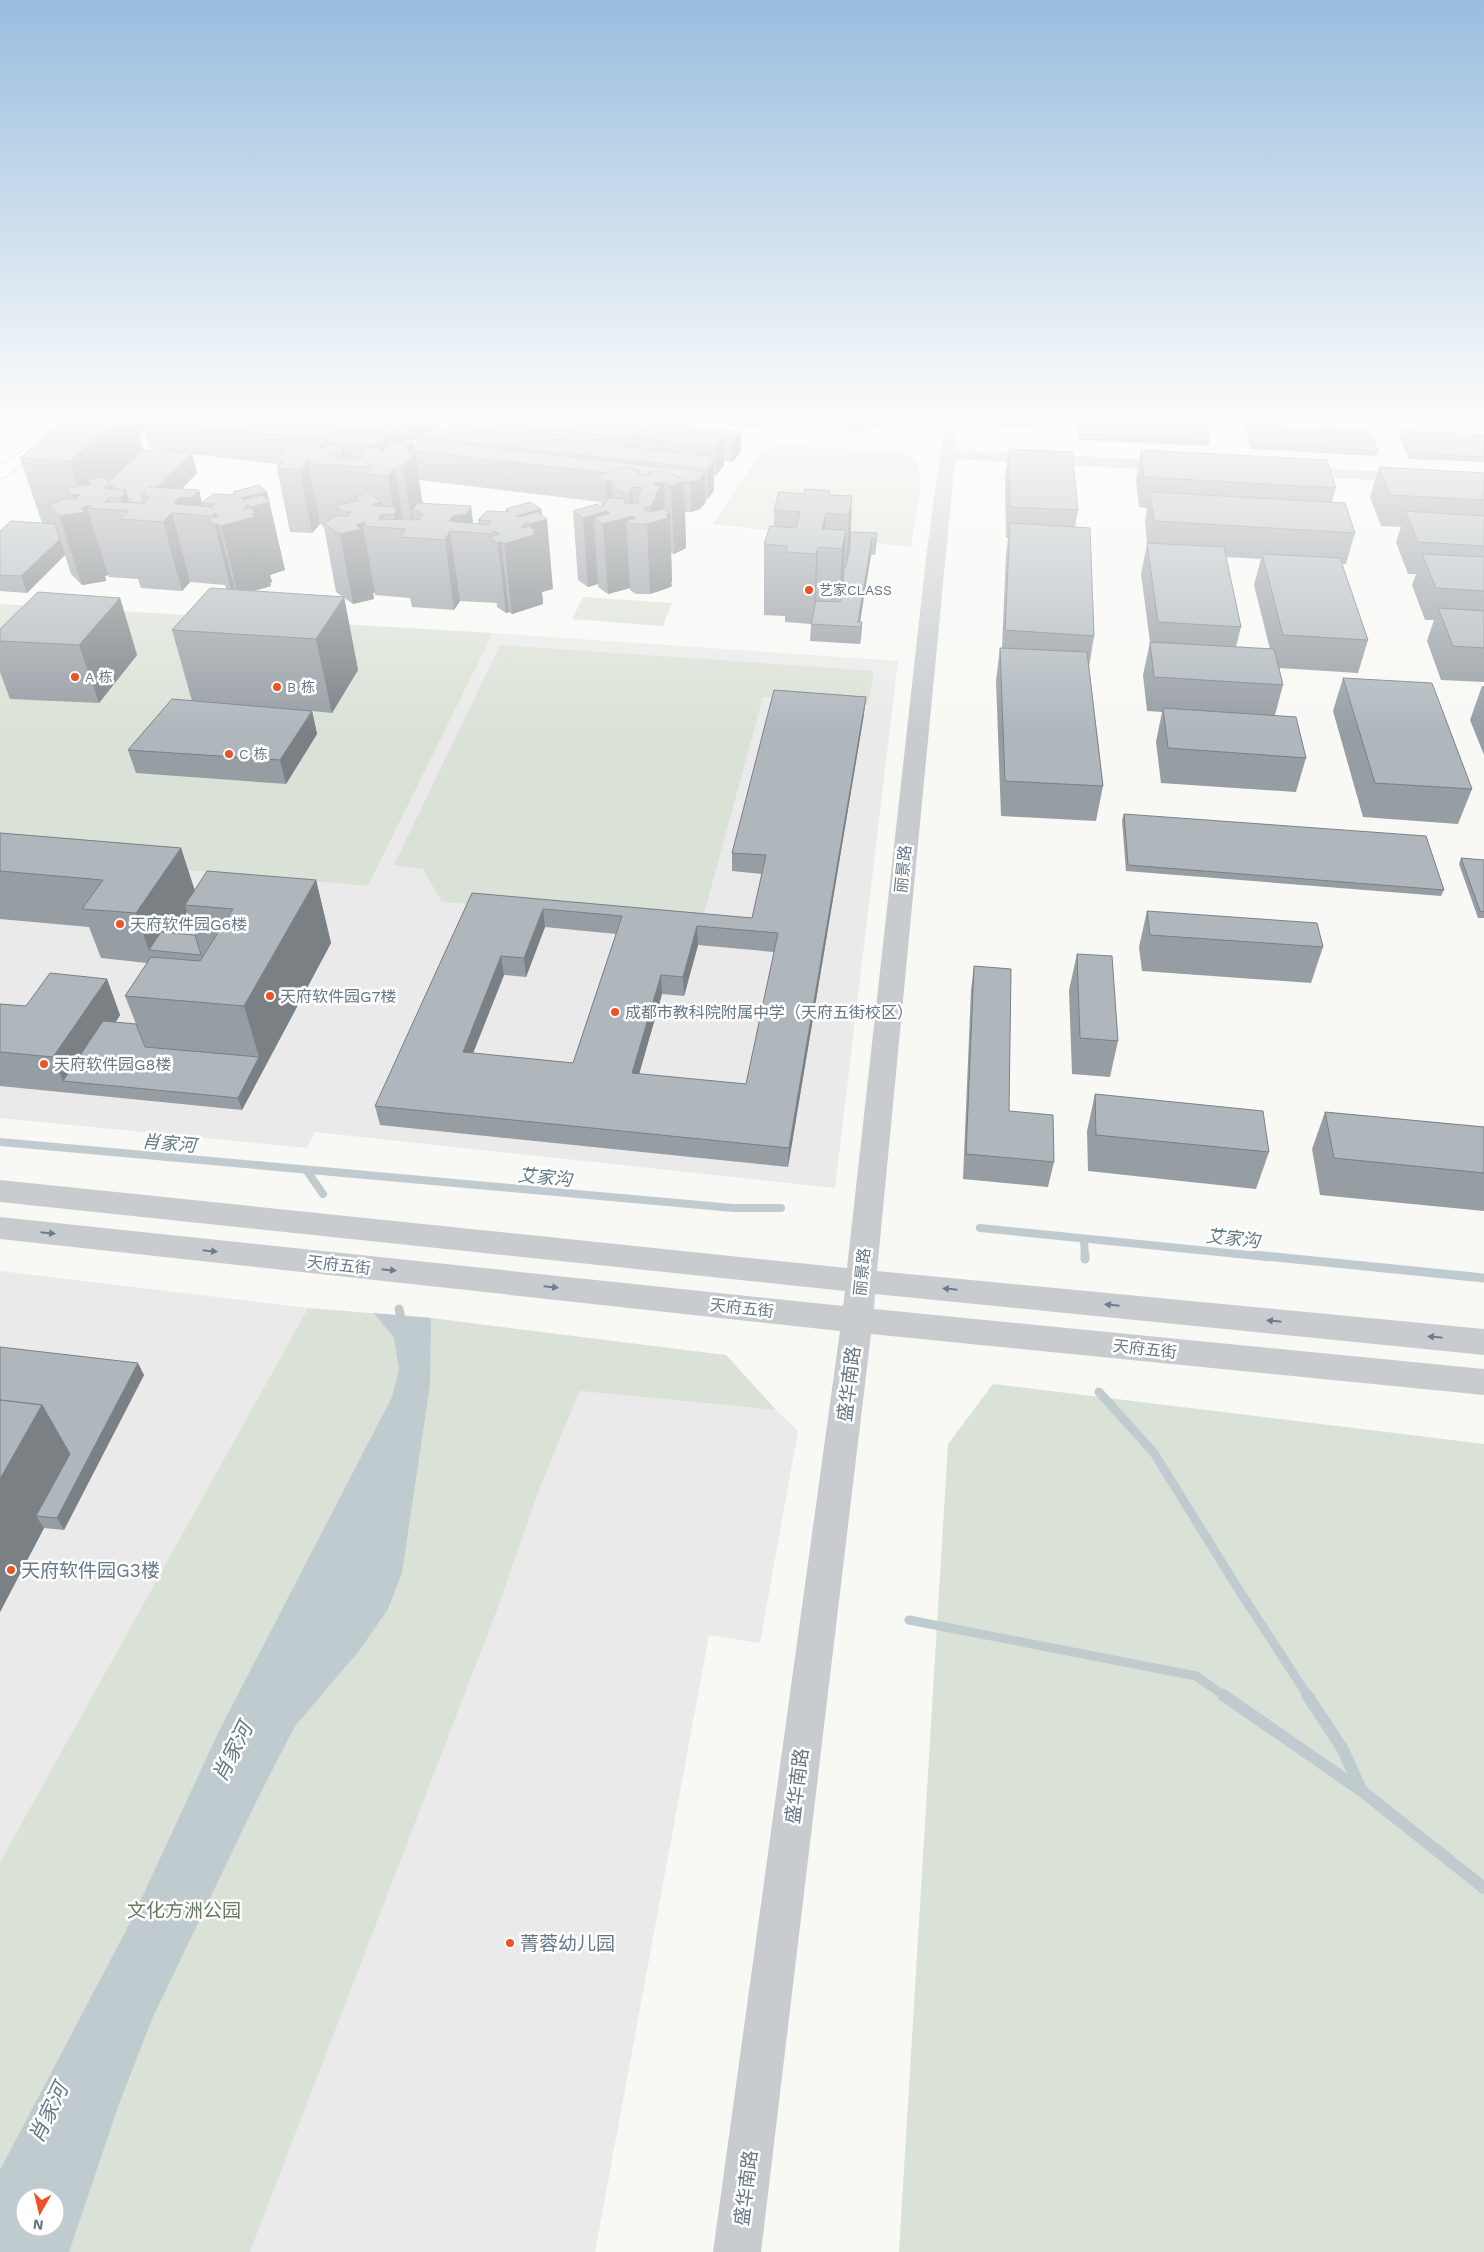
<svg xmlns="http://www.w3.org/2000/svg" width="1484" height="2252" viewBox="0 0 1484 2252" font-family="'Work Sans','Noto Sans SC',sans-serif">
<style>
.built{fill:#e9eae9}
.green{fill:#dae1d6;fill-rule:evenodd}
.water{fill:#c0cbcf;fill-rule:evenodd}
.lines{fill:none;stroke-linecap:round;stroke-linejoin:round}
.stream-far2{stroke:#c0cbcf;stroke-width:8}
.stream-far1{stroke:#c0cbcf;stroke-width:9}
.stream{stroke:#c0cbcf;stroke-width:12}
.major-casing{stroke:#b9bdc1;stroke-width:2}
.minor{fill:#c8cccf;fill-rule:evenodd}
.major{fill:#fff;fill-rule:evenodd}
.wall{fill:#969da3;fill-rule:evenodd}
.shaded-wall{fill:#7a8084;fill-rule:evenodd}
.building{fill:#afb7bd;stroke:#7a8084;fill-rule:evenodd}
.oneway{fill:#6b7c8c}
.poi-dot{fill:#ec5322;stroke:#fff;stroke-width:2}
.labels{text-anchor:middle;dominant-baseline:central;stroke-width:5;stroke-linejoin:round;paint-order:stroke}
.far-poi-label{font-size:14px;fill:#667888;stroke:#fff;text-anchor:start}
.street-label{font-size:16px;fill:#667888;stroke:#fff}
.poi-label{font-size:16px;fill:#667888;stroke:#fff;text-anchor:start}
.water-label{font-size:18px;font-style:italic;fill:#627a83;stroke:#fff}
.near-street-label{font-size:19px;fill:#667888;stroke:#fff}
.near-poi-label{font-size:19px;fill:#667888;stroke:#fff;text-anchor:start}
.near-park-label{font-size:19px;fill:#667a61;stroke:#fff}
.near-water-label{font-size:21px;font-style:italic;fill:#627a83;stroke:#fff}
</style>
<rect width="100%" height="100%" fill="#f8f8f5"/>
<g class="built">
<polygon points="493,633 898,661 835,1188 315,1132 307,1148 0,1118 0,854 368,886"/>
<polygon points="0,1271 308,1308 0,1862"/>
<polygon points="580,1391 776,1410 798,1431 760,1643 709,1635 595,2252 250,2252 499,1605 540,1487"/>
</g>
<g class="green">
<polygon points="783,445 902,452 915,460 921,481 911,547 713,524 762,450"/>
<polygon points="583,597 672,603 663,626 572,619"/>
<polygon points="0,604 493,633 368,886 0,854"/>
<polygon points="500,645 874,671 868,705 763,697 702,921 442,902 423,869 394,865"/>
<path d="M308 1308 431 1318 726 1355 776 1410 580 1391 540 1487 499 1605 250 2252H0V1862ZM25 2197H55V2227H25Z"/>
<polygon points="993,1384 1484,1444 1484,2252 899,2252 948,1444"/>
</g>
<path class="water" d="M374 1313 431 1318 430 1384 402 1573 388 1609 359 1651 295 1726 260 1794 152 2019 119 2104 69 2252H0V2170L132 1919 219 1731 392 1397 399 1369 394 1338ZM25 2197H55V2227H25Z"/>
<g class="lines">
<g class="stream-far2">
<polyline points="0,1142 733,1208 781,1208"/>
<polyline points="307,1171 323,1194"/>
<polyline points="980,1228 1268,1257"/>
<polyline points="1084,1240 1085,1257"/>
</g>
<g class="stream-far1">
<polyline points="1085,1255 1085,1259"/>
<polyline points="1255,1255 1484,1278"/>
<polyline points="399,1309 402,1324"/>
<polyline points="1099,1392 1154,1453 1237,1587 1308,1696"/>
<polyline points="909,1620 1196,1676 1225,1696"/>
</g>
<g class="stream">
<polyline points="1223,1695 1362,1791 1484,1888"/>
<polyline points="1307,1695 1342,1748 1361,1789"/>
</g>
<defs>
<g id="major">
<polygon points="33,419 50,419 5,448 0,450 0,439"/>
<polygon points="71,419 88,419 6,476 0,478 0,466"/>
</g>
</defs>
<use href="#major" class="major-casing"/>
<g class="minor">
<polygon points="945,419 959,419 956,450 1175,461 1180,463 1183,466 1180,469 1175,471 955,459 877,1271 1484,1329 1484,1355 875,1294 874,1309 1484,1369 1484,1395 871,1334 761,2252 713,2252 840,1331 0,1239 0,1217 843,1306 845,1291 0,1202 0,1180 847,1268 927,550"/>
<polygon points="1293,467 1484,477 1484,487 1287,475 1285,472 1287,469"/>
</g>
<use href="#major" class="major"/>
</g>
<g class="wall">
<path d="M67 419H441V422L434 428H450L449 419H762V422L756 429 691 422V425L690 426 741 431V451L733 462 724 461V465L716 476H714V490L708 499H706V502L700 509 691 512H685L686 548 674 554 671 553 672 582 671 583 672 586 668 588 650 594H636L630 590V588L608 594 598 587V584L588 587 578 580 573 511 601 506V502L419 480 423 504 471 506 473 523 478 524V520L506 512V509H541L553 589 542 592 543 604 512 614 509 612 506 613 497 607V603L460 601 454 610 412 607 410 598 375 595V593H373L374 599 353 604 336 592 324 527 322 526 321 524H320L312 533 290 532 277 469 278 468 277 464 192 454 197 473 182 489 199 490 202 503 234 495 233 492 269 501 285 570 270 575 272 582 270 583 271 586 254 591 344 597 358 670 332 713 312 711 317 734 286 784 136 773 128 750 192 701 172 630 226 589 225 585 190 582 182 591 141 588 138 579 109 577 108 575 105 576 106 581 82 585 71 574 65 555 27 593 0 591V531L42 523 20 458ZM144 430 149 446 152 449 175 452 143 450 139 434ZM423 438 424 440 413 446V443H403V441H410L422 439Z"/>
<polygon points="825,419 886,419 884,427 867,426 867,423 865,423 864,431 847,431 847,422 841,422 840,424 824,424"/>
<polygon points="992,419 1039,419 1038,428 992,426"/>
<polygon points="1078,419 1166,419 1210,441 1209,446 1079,440"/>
<polygon points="1247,424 1378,451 1376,456 1251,449 1246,430"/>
<polygon points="1401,431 1484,435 1484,462 1409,459 1399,436"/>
<polygon points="1009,449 1078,510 1075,527 1094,636 1089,667 1103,786 1096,821 1001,816 996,681 1000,648 1002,648 1006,554 1008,538 1006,538 1005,478"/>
<path d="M1141 450 1336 488 1332 502 1355 533 1346 564H1342L1368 640 1358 673 1279 668 1283 685 1275 715 1306 758 1296 792 1161 783 1156 742 1162 712 1147 711 1143 675 1150 642 1141 574 1147 544 1145 522 1147 508 1139 507 1136 480ZM1226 557 1261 559 1254 585 1270 649 1236 647 1241 627Z"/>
<polygon points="1379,467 1484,473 1484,682 1441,680 1427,641 1434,620 1425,620 1412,585 1416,574 1408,574 1396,542 1401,527 1381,526 1370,497"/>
<polygon points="830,495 852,496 851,532 877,533 875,555 871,555 860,622 862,622 860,644 810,641 811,624 785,622 785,616 764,615 764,544 774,526 774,510"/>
<polygon points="120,598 137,655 99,703 10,699 0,672 0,629"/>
<polygon points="1343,678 1472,789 1458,824 1363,817 1333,711"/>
<polygon points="1482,686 1484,686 1484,755 1470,720"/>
<path d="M864 714 788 1167 380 1125 375 1106 472 893 752 918 762 874 732 871V853ZM545 927 616 934 573 1063 473 1053 504 975 526 977ZM698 945 774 952 746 1084 639 1074 662 994 684 996Z"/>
<polygon points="1124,814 1444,890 1441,896 1126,871 1122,820"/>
<path d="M0 833 181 848 194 890 316 880 331 943 242 1110 0 1086V1004L26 1006 107 979 120 1015 116 1022 136 1024 125 996 147 963 101 958 89 927 0 919ZM187 912 195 935 173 933Z"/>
<polygon points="1461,858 1484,860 1484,918 1478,918 1459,864"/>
<polygon points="1147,911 1323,947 1311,983 1142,971 1139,947"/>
<polygon points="1077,954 1118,1041 1110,1077 1072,1074 1069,990"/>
<polygon points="974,966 1009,1111 1054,1162 1048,1187 963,1179 971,990"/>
<polygon points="1095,1094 1269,1152 1256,1189 1088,1171 1087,1131"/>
<polygon points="1325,1112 1484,1127 1484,1211 1320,1195 1312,1149"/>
<polygon points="0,1347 144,1375 64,1530 44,1528 0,1612"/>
</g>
<g class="shaded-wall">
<polygon points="0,419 6,419 0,423"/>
<polygon points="117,419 141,419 144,430 139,434 149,470 126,493 134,520 129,511 125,511 121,498 109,497 113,510 107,509 92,484 88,480 96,507 87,508 108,575 105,576 106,581 82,585 59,516 78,513 72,495 79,494 83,507 84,506 70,461"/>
<polygon points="406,419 428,419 430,432 422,439 410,441"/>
<polygon points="432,419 441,419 441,422 433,429"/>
<polygon points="683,419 690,419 691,425 683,434"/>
<polygon points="756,419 762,419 762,422 756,429"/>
<polygon points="864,419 866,419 864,431"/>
<polygon points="401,425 405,454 396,463 391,433"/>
<polygon points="641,426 642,439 638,438 639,460 633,461 632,438"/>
<polygon points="741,431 741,451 733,462 733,442"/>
<polygon points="724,435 724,465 716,476 716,447"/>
<polygon points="388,436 393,465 373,465 369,446"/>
<polygon points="328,438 331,455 332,453 334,465 320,448"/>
<polygon points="413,443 414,453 415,452 424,514 423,514 419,511 412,511 415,528 413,530 403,467 407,451"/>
<polygon points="344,446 347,466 344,466 341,453 341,449"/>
<polygon points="192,453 197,473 155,516 150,497 148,497"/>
<polygon points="714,460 714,490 708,499 707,469"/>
<polygon points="308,461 320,524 312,533 300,470"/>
<polygon points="369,465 371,475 369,475 367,467"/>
<polygon points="395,467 404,528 396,528 394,515 394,514 388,476"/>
<polygon points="705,472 706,502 700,509 691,512 690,482"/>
<polygon points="611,480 613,522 626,499 627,518 631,517 629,493 632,487 634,524 626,521 630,588 608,594 603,524 594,518 598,584 588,587 583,518 607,511 607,523 610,513 608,511 606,482"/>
<polygon points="684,481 686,548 674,554 671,486"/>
<polygon points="664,482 665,519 666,515 670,513 672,582 671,583 672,586 668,588 650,594 647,524 651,523 651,507 654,485 655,483"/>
<polygon points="199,490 205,516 174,504 179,498"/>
<path d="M267 492 285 570 270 575 272 582 270 583 271 586 238 595 221 526 241 498ZM248 504 251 507 253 514 251 518Z"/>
<polygon points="852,496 849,565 845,584 849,515"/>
<polygon points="381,502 383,514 382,514 384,527 377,527 373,504"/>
<polygon points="471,506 474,533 449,521 453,516"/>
<path d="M541 509 542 521 547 519 553 589 542 592 543 604 512 614 504 544 516 516ZM526 522 530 524 531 536 527 537Z"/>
<polygon points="172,513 190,582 182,591 163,522"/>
<polygon points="215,513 218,524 236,593 232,594 215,525 214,524 212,516"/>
<polygon points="826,513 825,548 822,529"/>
<polygon points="365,522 363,526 375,593 373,593 374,599 353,604 340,534 356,525"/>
<polygon points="846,530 842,600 839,619 842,549"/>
<polygon points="450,531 460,601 454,610 445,540"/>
<polygon points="877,533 876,549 875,555 876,539"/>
<polygon points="872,538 871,555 859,627 858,622"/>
<polygon points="60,539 65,555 27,593 21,576"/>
<polygon points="501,542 509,612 506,613 498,543"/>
<polygon points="818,547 815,618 814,624 816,554"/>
<polygon points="344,597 358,670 332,713 316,639"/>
<polygon points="120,598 137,655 99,703 79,645"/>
<polygon points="862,622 861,639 860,644 861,627"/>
<polygon points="866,697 864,714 788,1167 789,1148"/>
<polygon points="312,711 317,734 286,784 280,760"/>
<polygon points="181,848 197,897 185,905 187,912 161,951 149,950 136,913"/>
<polygon points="316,880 331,943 242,1110 238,1098 259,1057 244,1006"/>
<polygon points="543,909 545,927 526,977 524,958"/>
<polygon points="697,926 698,945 684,996 683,977"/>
<polygon points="501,956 504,975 466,1071 463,1052"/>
<polygon points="661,975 662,994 634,1092 632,1073"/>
<polygon points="107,979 120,1015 76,1082 63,1081 53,1057"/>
<polygon points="138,1363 144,1375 64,1530 57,1518"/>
<polygon points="42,1405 77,1466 36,1516 44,1528 0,1612 0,1479"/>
</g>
<g class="building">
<polygon points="67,419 117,419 70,461 20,458"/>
<polygon points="143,419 233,419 388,436 379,444 369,446 328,441 328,438 305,437 304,438 144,420"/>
<polygon points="260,419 369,419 397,422 401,425 391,433"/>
<polygon points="462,419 570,419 641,426 632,438"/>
<polygon points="570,419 623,419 741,431 733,442 724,441 724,435 647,427 643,432 642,432 641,426"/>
<polygon points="992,419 1039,419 1039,423 992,421"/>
<polygon points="1079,419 1166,419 1205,421 1210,441 1080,434"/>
<polygon points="1247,424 1370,431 1378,451 1252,444"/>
<polygon points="442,427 708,456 714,460 707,469 423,437 432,429"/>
<polygon points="647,427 724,435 716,447 638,438"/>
<polygon points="1401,431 1484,435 1484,457 1411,453"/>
<polygon points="305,437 328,438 320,448 324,448 326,445 344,446 341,449 344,449 341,453 332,453 330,456 338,456 337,458 362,458 364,455 355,454 358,450 362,450 364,447 382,448 380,451 384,451 390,442 413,443 407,451 415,452 403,467 395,467 388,476 366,474 373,465 369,465 367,467 310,464 311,461 308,461 300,470 277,469 284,461 276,460 290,444 298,445"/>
<polygon points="420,440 705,472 700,479 690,482 684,482 684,481 665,470 648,473 648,475 647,476 640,475 640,472 626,467 607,473 414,451 413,446"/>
<polygon points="1009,449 1072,452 1078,510 1010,507"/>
<polygon points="143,450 192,453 157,487 148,487 141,494 143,502 142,503 129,502 125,490 114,490 112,485 109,482"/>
<polygon points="1141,450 1327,460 1336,488 1144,477"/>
<polygon points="626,467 640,472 637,473 640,475 647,476 651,474 648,473 665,470 684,481 671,486 664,482 655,483 654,485 660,486 651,507 645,507 644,509 651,512 663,509 670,513 666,515 669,517 665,519 647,524 632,524 626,521 636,518 633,516 603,524 594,518 610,513 607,511 583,518 573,511 597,504 601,507 604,505 608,498 626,499 624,503 637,504 639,499 637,499 643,488 632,487 629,493 620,492 621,490 612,490 615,483 611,480 606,482 599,475"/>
<polygon points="1379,467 1484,473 1484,500 1390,495"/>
<polygon points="103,477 112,485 104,487 106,489 125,490 123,492 126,493 121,498 109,497 105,502 144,503 150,497 144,497 147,494 141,494 148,487 199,490 192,497 179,498 174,504 212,507 215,504 202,503 213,494 232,495 236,494 233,492 259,485 267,492 241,498 243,500 262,495 270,502 251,507 248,504 243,510 250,508 256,513 252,514 255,517 221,526 218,524 215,525 208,519 219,516 215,513 212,516 172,513 163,522 121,519 129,511 87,508 91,505 81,508 85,512 59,516 49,505 58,502 56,501 70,498 72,500 76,499 80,495 79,494 72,495 66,489 92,484 88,480"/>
<polygon points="805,489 830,491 829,495 852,496 849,515 826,513 822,529 846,530 842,549 818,547 816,554 786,552 788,546 764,544 770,526 796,528 800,512 774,510 779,492 804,494"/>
<polygon points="1150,492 1345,503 1355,533 1154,521"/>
<polygon points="369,493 381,502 373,504 376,506 396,507 394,509 397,510 394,515 382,514 378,519 419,520 423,514 417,514 419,511 412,511 417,503 471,506 466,514 453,516 449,521 489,525 491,521 478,520 487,511 506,512 509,511 506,509 530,502 541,509 516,516 519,517 537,512 547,519 530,524 526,522 522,528 529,526 536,531 533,532 536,534 504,544 501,542 498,543 489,537 499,534 494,531 492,534 450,531 445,540 400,537 406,529 363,526 365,522 356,525 362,529 340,534 323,523 330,520 328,518 341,515 345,517 348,516 351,512 343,512 334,506 359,500 354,497"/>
<polygon points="1405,511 1484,516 1484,546 1418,542"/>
<polygon points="11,521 55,524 60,539 21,576 0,575 0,531"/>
<polygon points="1010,523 1090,528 1094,636 1005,630"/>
<polygon points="851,532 877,533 876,539 872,538 858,622 862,622 861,627 811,624 816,601 840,602 843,583 844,567 846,567 850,548"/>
<polygon points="1147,543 1224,547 1241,627 1158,622"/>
<polygon points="1262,554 1340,558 1368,640 1283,635"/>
<polygon points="1422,554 1484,557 1484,591 1436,588"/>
<polygon points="210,588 344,597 316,639 172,630"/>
<polygon points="38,592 120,598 79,645 0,641 0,629"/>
<polygon points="1438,608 1484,611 1484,648 1453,646"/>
<polygon points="1150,642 1274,649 1283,685 1154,677"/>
<polygon points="1000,648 1087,652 1103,786 1005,781"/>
<polygon points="1343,678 1432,683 1472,789 1375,783"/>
<path d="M774 690 866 697 789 1148 375 1106 472 893 752 918 766 855 732 853ZM543 909 622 916 573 1063 463 1052 501 956 524 958ZM697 926 778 933 746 1084 632 1073 661 975 683 977Z"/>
<polygon points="172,699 312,711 280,760 128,750"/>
<polygon points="1163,708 1296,717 1306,758 1168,748"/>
<polygon points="1124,814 1426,836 1444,890 1128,865"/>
<polygon points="0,833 181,848 136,913 82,909 103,880 0,871"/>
<polygon points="1461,858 1484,860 1484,912 1480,911"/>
<polygon points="207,871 316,880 244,1006 125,996 151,957 200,961 233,909 185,905"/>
<polygon points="1147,911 1317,923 1323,947 1150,935"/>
<polygon points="161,932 195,935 201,955 149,950"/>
<polygon points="1077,954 1112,956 1118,1041 1080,1038"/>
<polygon points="974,966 1011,969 1009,1111 1053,1115 1054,1162 966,1154"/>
<polygon points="50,973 107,979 53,1057 0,1052 0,1004 26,1006"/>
<polygon points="103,1021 136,1024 145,1047 259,1057 238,1098 63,1081"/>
<polygon points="1095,1094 1263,1111 1269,1152 1096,1135"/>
<polygon points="1325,1112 1484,1127 1484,1173 1334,1158"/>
<polygon points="0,1347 138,1363 57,1518 36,1516 70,1454 42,1405 0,1400"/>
<polygon points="0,1400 42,1405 0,1479"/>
</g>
<defs><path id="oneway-solid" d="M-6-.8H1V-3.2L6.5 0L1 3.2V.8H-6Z" transform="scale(1.25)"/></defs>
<g class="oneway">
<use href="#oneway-solid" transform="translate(48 1233) rotate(6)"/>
<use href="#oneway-solid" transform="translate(210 1251) rotate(6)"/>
<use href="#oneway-solid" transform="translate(389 1270) rotate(6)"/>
<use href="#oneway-solid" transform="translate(551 1287) rotate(6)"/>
<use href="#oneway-solid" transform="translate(950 1289) rotate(-174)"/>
<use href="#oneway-solid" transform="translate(1112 1305) rotate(-174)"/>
<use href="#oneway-solid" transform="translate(1274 1321) rotate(-174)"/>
<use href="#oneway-solid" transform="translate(1435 1337) rotate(-174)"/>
</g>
<linearGradient id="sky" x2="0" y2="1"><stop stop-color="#98bdde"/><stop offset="0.57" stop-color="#fcfcfa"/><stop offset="1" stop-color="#fcfcfa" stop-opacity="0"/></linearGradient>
<rect width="1484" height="734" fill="url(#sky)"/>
<g class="poi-dot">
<circle cx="809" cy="590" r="5"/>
<circle cx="75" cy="677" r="5"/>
<circle cx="277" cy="687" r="5"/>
<circle cx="229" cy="754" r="5"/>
<circle cx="120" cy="924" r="5"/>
<circle cx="270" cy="996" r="5"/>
<circle cx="615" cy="1012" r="5"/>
<circle cx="44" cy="1064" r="5"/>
<circle cx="11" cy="1570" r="5"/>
<circle cx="510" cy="1943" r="5"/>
</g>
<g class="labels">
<g class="far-poi-label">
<text x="819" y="590">艺家CLASS</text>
<text x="85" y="677">A 栋</text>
<text x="287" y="687">B 栋</text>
<text x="239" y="754">C 栋</text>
</g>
<g class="street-label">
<text transform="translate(903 869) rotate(-84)">丽景路</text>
<text transform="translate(339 1265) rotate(6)">天府五街</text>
<text transform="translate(862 1272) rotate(-84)">丽景路</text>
<text transform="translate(742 1308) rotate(6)">天府五街</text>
<text transform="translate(1145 1349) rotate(6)">天府五街</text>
</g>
<g class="poi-label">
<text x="130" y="924">天府软件园G6楼</text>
<text x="280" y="996">天府软件园G7楼</text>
<text x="625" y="1012">成都市教科院附属中学（天府五街校区）</text>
<text x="54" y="1064">天府软件园G8楼</text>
</g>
<g class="water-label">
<text transform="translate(169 1143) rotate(5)">肖家河</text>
<text transform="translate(545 1177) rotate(5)">艾家沟</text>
<text transform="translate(1233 1238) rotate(6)">艾家沟</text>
</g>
<g class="near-street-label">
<text transform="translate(849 1384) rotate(-83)">盛华南路</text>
<text transform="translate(797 1786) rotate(-83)">盛华南路</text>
<text transform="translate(746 2188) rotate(-83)">盛华南路</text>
</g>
<g class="near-poi-label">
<text x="21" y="1570">天府软件园G3楼</text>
<text x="520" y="1943">菁蓉幼儿园</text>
</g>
<g class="near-park-label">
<text x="184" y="1910">文化方洲公园</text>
</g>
<g class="near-water-label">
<text transform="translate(232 1752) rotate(-63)">肖家河</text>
<text transform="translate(48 2113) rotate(-64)">肖家河</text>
</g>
</g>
<g transform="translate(40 2212) rotate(188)"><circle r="24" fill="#ffffff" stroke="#c2c9cf"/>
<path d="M0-4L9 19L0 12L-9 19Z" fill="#ec5322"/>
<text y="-8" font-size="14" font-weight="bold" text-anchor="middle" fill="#667888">N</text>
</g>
</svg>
